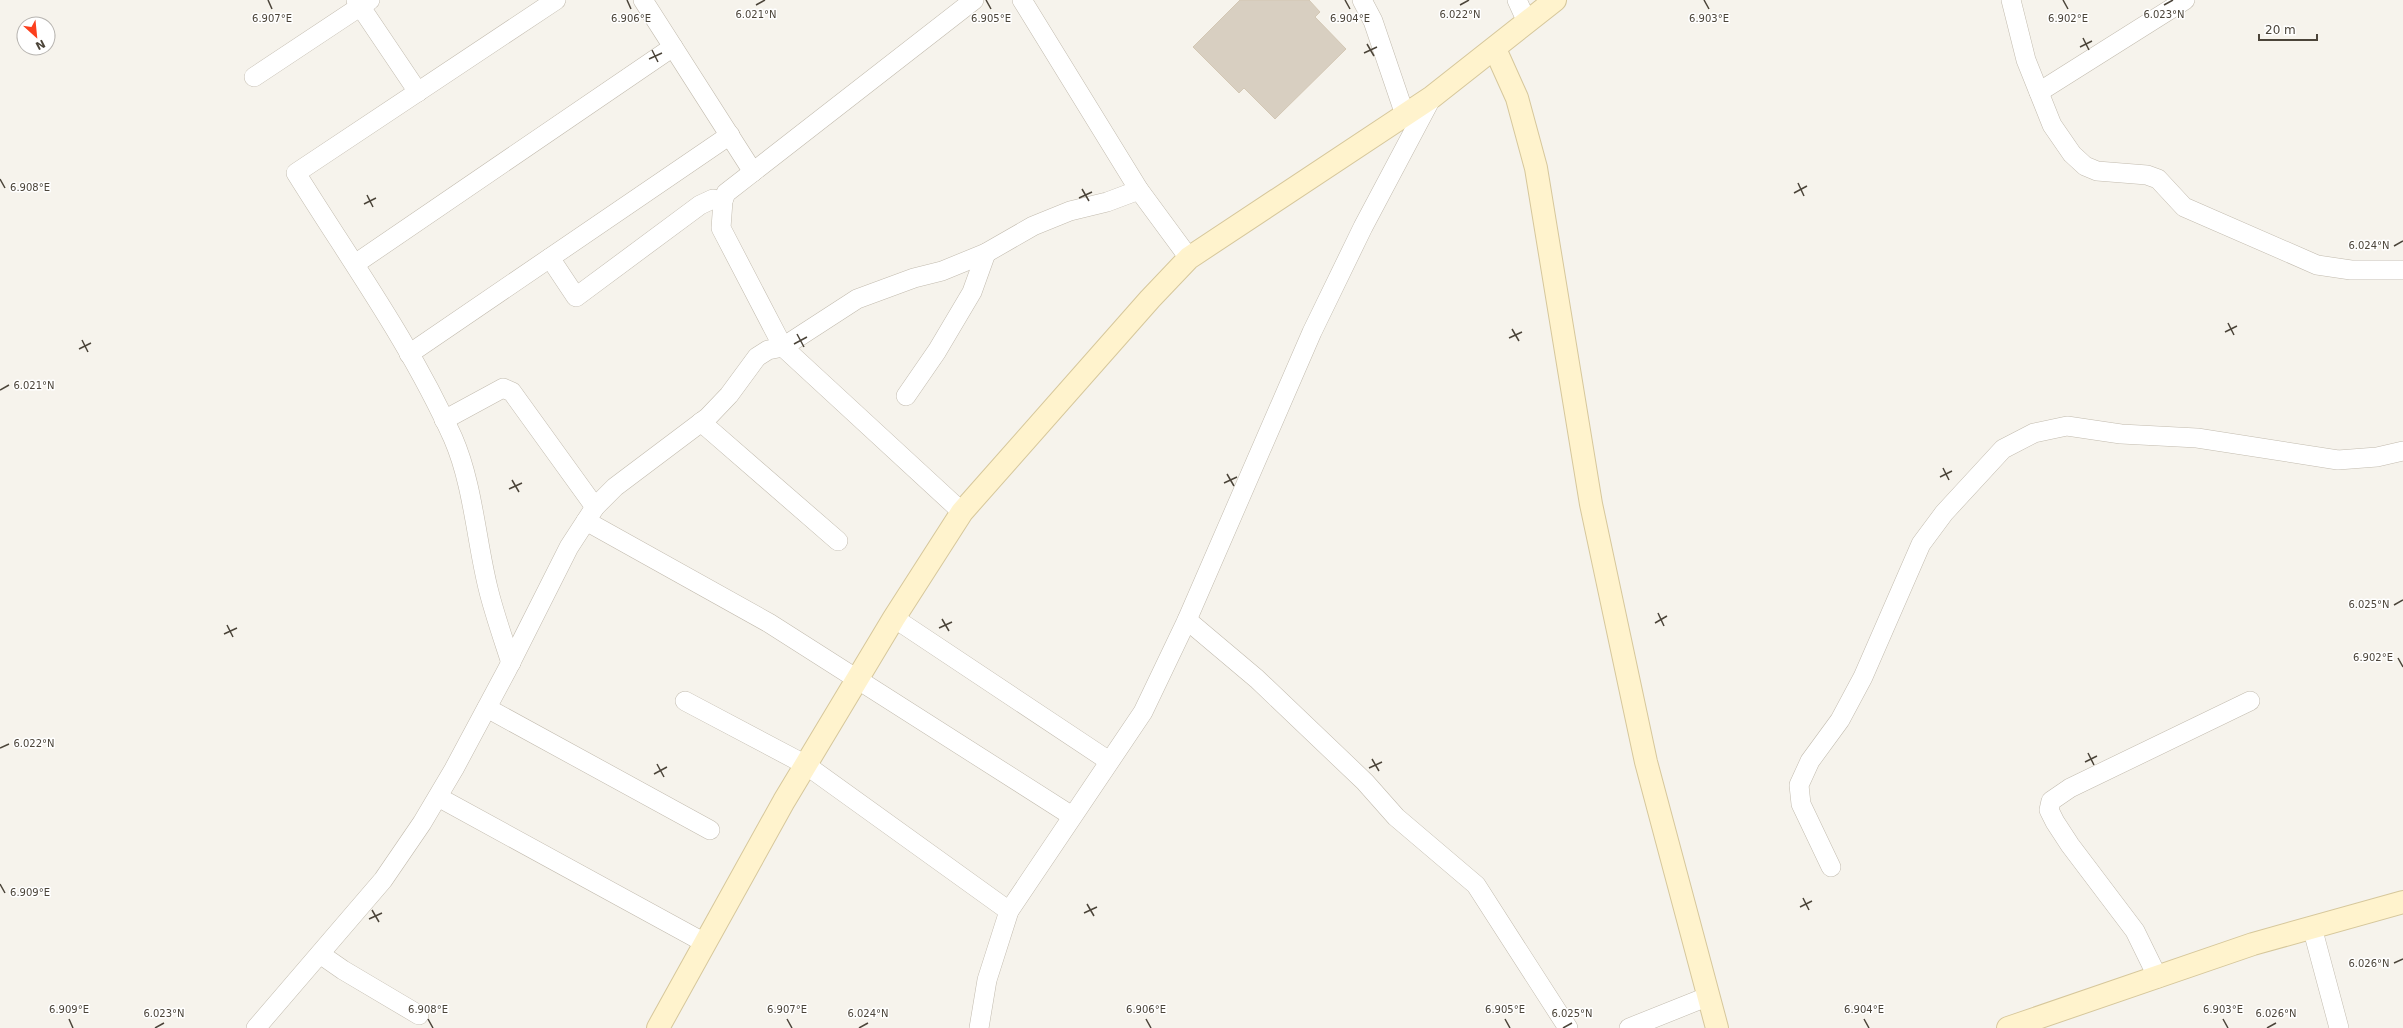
<svg xmlns="http://www.w3.org/2000/svg" width="2403" height="1028" viewBox="0 0 2403 1028" font-family="'DejaVu Sans',sans-serif">
<style>
.building{fill:#d8cfc1;stroke:#d3c7b4}
.lines{fill:none;stroke-linecap:round;stroke-linejoin:round}
.street-casing{stroke:#c2bbae;stroke-width:20}
.secondary-casing{stroke:#d6c79b;stroke-width:24}
.street{stroke:#fff;stroke-width:19}
.secondary{stroke:#fff3cd;stroke-width:22}
.ticks{fill:none;stroke:#4b4439;stroke-width:1.5}
.ticks-label{font-size:10px;text-anchor:middle;fill:#4b4439;stroke:#fff;stroke-width:3;stroke-linejoin:round;paint-order:stroke}
</style>
<rect width="100%" height="100%" fill="#f6f3ec"/>
<polygon class="building" points="1240,0 1309,0 1320,12 1315,17 1346,49 1275,119 1244,88 1239,93 1193,47"/>
<g class="lines">
<defs>
<g id="street">
<polyline points="356,0 418,92"/>
<polyline points="643,0 753,172"/>
<polyline points="1022,0 1139,190 1189,258"/>
<polyline points="1362,0 1373,21 1405,115"/>
<polyline points="1517,0 1527,22"/>
<polyline points="2011,0 2026,60 2052,125 2072,154 2085,166 2097,171 2147,175 2158,179 2184,207 2317,265 2351,270 2403,270"/>
<polyline points="254,77 370,0"/>
<polyline points="2039,92 2185,0"/>
<polyline points="550,258 576,297 700,205 713,199 723,201"/>
<polyline points="355,264 673,47"/>
<polyline points="409,354 730,135"/>
<polyline points="906,396 937,351 972,292 986,253"/>
<polyline points="444,420 503,388 512,392 595,507"/>
<polyline points="701,422 838,541"/>
<polyline points="962,512 783,347 721,228 723,201 726,193 974,0"/>
<polyline points="586,521 769,623 1072,816"/>
<polyline points="894,618 1109,761"/>
<polyline points="1187,620 1257,679 1365,782 1396,817 1476,885 1568,1028"/>
<path d="M511 663C503 638 494 613 488 588 476 539 473 484 453 438 411 344 350 260 296 173L556 0"/>
<polyline points="685,701 806,765 1009,911"/>
<polyline points="487,708 710,830"/>
<polyline points="438,797 705,943"/>
<polyline points="1831,867 1801,804 1799,785 1810,761 1840,720 1863,677 1921,544 1944,513 2003,449 2034,433 2067,426 2121,434 2197,438 2338,460 2377,457 2403,451"/>
<polyline points="2312,927 2339,1028"/>
<polyline points="320,954 343,970 419,1015"/>
<polyline points="2158,978 2135,931 2070,845 2055,822 2049,810 2051,801 2070,788 2250,701"/>
<polyline points="256,1028 383,880 422,823 454,769 507,670 569,547 595,507 615,487 708,417 729,395 757,357 768,350 783,347 857,299 914,278 942,271 986,253 1033,226 1070,211 1107,202 1139,190"/>
<polyline points="979,1028 987,980 1009,911 1143,712 1187,620 1312,332 1363,227 1432,97"/>
<polyline points="1629,1028 1709,996"/>
</g>
<g id="secondary">
<polyline points="1495,49 1517,98 1536,168 1591,504 1646,762 1717,1028"/>
<polyline points="658,1028 784,801 894,618 962,512 1150,299 1189,258 1432,97 1555,0"/>
<polyline points="2008,1028 2253,944 2403,902"/>
</g>
</defs>
<use href="#street" class="street-casing"/>
<use href="#secondary" class="secondary-casing"/>
<use href="#street" class="street"/>
<use href="#secondary" class="secondary"/>
</g>
<path class="ticks" d="M268 0 272 9M627 0 631 9M986 0 991 9M1345 0 1350 9M1704 0 1709 9M2063 0 2068 9M756 5 765 0M1460 5 1469 0M2164 5 2173 0M2083 38 2089 50M1367 44 1374 56M2080 47 2092 41M652 50 658 62M1364 53 1377 47M649 59 662 53M0 179 5 188M1798 183 1804 196M1082 189 1089 201M1794 193 1807 186M367 195 373 207M1079 198 1092 192M364 204 376 198M2394 246 2403 241M2228 323 2234 335M1512 329 1519 341M2225 332 2237 326M797 334 804 347M1509 338 1522 332M82 340 88 352M794 344 807 337M79 349 91 343M0 390 9 385M1943 468 1949 480M1227 474 1234 486M1940 477 1952 471M512 480 519 492M1224 483 1237 477M509 489 522 483M2394 605 2403 600M1658 613 1664 626M942 619 949 631M1655 623 1667 616M227 625 233 637M939 628 952 622M224 634 237 628M2398 658 2403 667M0 748 9 744M2088 753 2094 765M1372 759 1379 771M2085 762 2097 756M657 764 664 777M1369 768 1382 762M654 774 667 767M0 884 5 893M1803 898 1809 910M1087 904 1094 916M1800 907 1812 901M372 910 379 922M1084 913 1097 907M369 919 382 913M2394 963 2403 959M69 1019 73 1028M428 1019 433 1028M787 1019 792 1028M1146 1019 1151 1028M1505 1019 1510 1028M1864 1019 1869 1028M2223 1019 2228 1028M155 1028 164 1023M859 1028 868 1023M1563 1028 1572 1023M2267 1028 2276 1023"/>
<g class="ticks-label">
<text x="756" y="18">6.021°N</text>
<text x="1460" y="18">6.022°N</text>
<text x="2164" y="18">6.023°N</text>
<text x="272" y="22">6.907°E</text>
<text x="631" y="22">6.906°E</text>
<text x="991" y="22">6.905°E</text>
<text x="1350" y="22">6.904°E</text>
<text x="1709" y="22">6.903°E</text>
<text x="2068" y="22">6.902°E</text>
<text x="30" y="191">6.908°E</text>
<text x="2369" y="249">6.024°N</text>
<text x="34" y="389">6.021°N</text>
<text x="2369" y="608">6.025°N</text>
<text x="2373" y="661">6.902°E</text>
<text x="34" y="747">6.022°N</text>
<text x="30" y="896">6.909°E</text>
<text x="2369" y="967">6.026°N</text>
<text x="69" y="1013">6.909°E</text>
<text x="428" y="1013">6.908°E</text>
<text x="787" y="1013">6.907°E</text>
<text x="1146" y="1013">6.906°E</text>
<text x="1505" y="1013">6.905°E</text>
<text x="1864" y="1013">6.904°E</text>
<text x="2223" y="1013">6.903°E</text>
<text x="164" y="1017">6.023°N</text>
<text x="868" y="1017">6.024°N</text>
<text x="1572" y="1017">6.025°N</text>
<text x="2276" y="1017">6.026°N</text>
</g>
<g transform="translate(36 36) rotate(153)"><circle r="19" fill="#ffffff" stroke="#b7b4b0"/>
<path d="M0-3L7 15L0 10L-7 15Z" fill="#fc3f1d"/>
<text y="-6" font-size="11" font-weight="bold" text-anchor="middle" fill="#4b4439">N</text>
</g>
<path d="M2259 34v6h58v-6" fill="none" stroke="#4b4439" stroke-width="2"/>
<text x="2265" y="34" font-size="12" fill="#4b4439" stroke="#ffffff" stroke-width="3" paint-order="stroke">20 m</text>
</svg>
